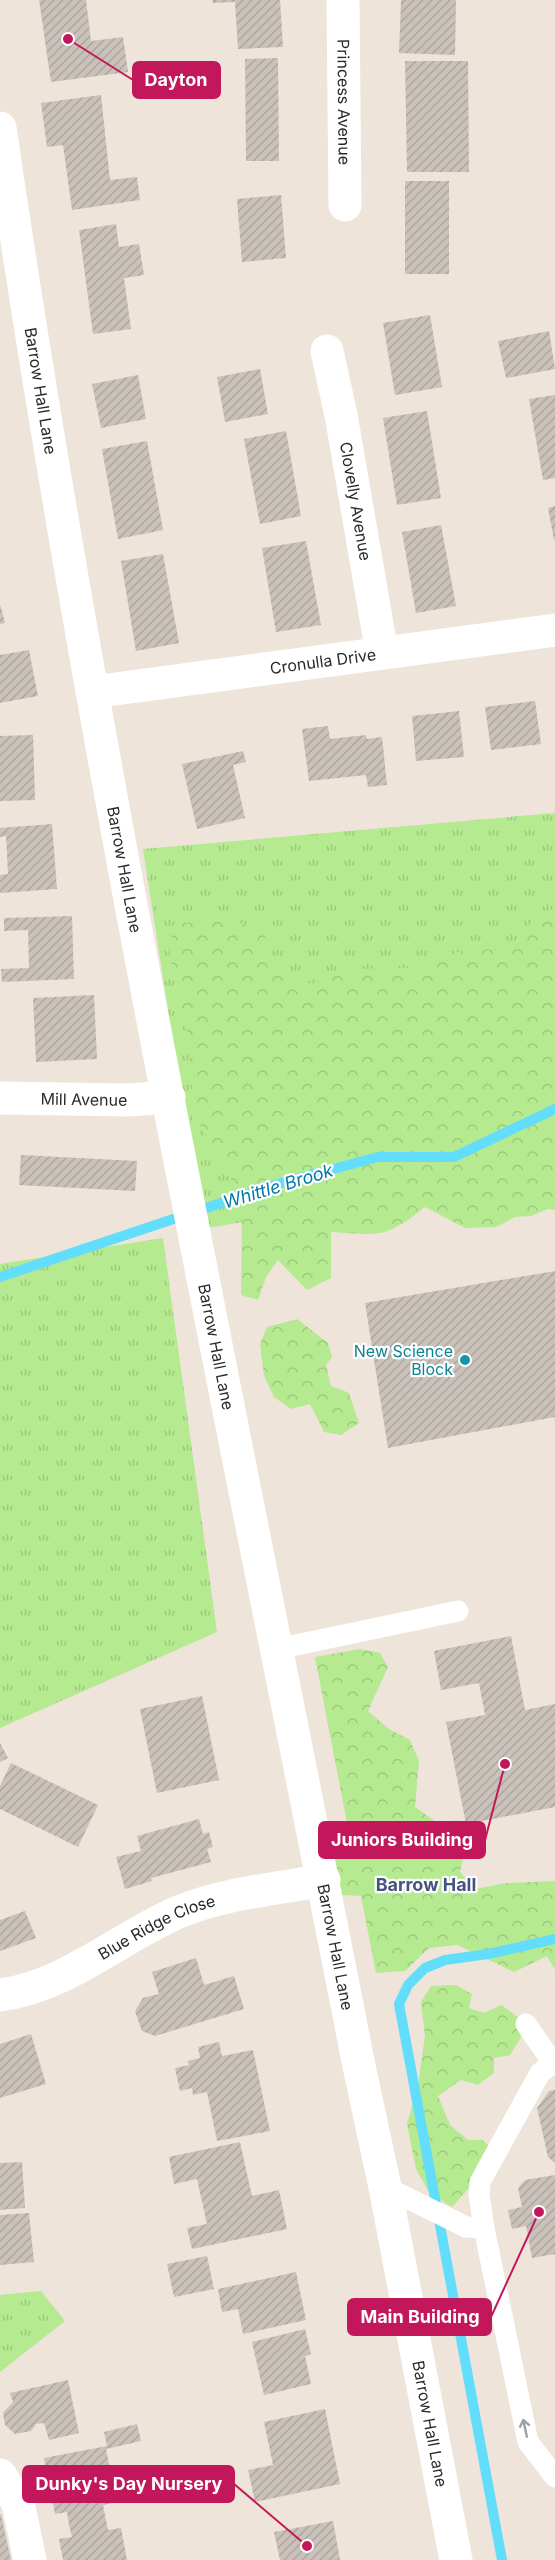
<svg xmlns="http://www.w3.org/2000/svg" width="555" height="2560" viewBox="0 0 555 2560" font-family="Inter,sans-serif">
<style>
.grass{fill:url(#grass-tufts)}
.forest{fill:url(#forest-crowns)}
.lines{fill:none;stroke-linecap:round;stroke-linejoin:round}
.stream{stroke:#62ddfb;stroke-width:10}
.building{fill:url(#building-hatch)}
.lane{stroke:#fff;stroke-width:21}
.street{stroke:#fff;stroke-width:33}
.secondary{stroke:#fff;stroke-width:33}
.oneway{stroke:#9f9f9f}
.culture-dot{fill:#0f9aa8;stroke:#fff;stroke-width:2}
.labels{text-anchor:middle;dominant-baseline:central;stroke-width:4.5;stroke-linejoin:round;paint-order:stroke}
.street-label{font-size:16px;fill:#2a2a2a;stroke:#fff}
.culture-label{font-size:16px;fill:#0d838f;stroke:#fff;text-anchor:end}
.water-label{font-size:18px;font-style:italic;fill:#007aa8;stroke:#fff}
.neighbourhood-label{font-size:18px;font-weight:bold;fill:#45547f;stroke:#fff}
.leader{fill:none;stroke:#c2185b;stroke-width:2}
.callout-dot{fill:#c2185b;stroke:#fff;stroke-width:2}
.callout{fill:#c2185b;stroke:#c2185b;stroke-width:2}
.callout-label{font-size:18px;text-anchor:middle;font-weight:bold;fill:#fff}
</style>
<defs>
<pattern id="grass-tufts" width="24" height="20" patternUnits="userSpaceOnUse" patternTransform="scale(1.5)"><rect width="24" height="20" fill="#b5ea91"/><path d="M3 7l-1-3M5 7V3M7 7l1-3M15 17l-1-3M17 17v-4M19 17l1-3" fill="none" stroke="#9cc97d"/></pattern>
<pattern id="forest-crowns" width="20" height="18" patternUnits="userSpaceOnUse" patternTransform="scale(1.5)"><rect width="20" height="18" fill="#b5ea91"/><path d="M2 6a3 3 0 1 1 6 0M12 15a3 3 0 1 1 6 0" fill="none" stroke="#9cc97d"/></pattern>
<pattern id="building-hatch" width="6" height="6" patternUnits="userSpaceOnUse" patternTransform="scale(1.5)"><rect width="6" height="6" fill="#c9c1ba"/><path d="M-1 1l2-2M0 6l6-6M5 7l2-2" fill="none" stroke="#ada6a0"/></pattern>
</defs>
<rect width="100%" height="100%" fill="#eee4da"/>
<g class="grass">
<polygon points="555,813 555,1169 202,1229 143,849"/>
<polygon points="163,1238 217,1632 0,1728 0,1264"/>
<polygon points="41,2291 65,2321 0,2372 0,2295"/>
</g>
<g class="forest">
<path d="M555 909V1210L548 1209 531 1216 515 1217 496 1227 465 1228 425 1207C384 1239 381 1235 331 1232V1278L307 1290 278 1260 266 1277 258 1300 241 1295 242 1198 189 1106 191 1048 168 945 177 924 229 917 266 937 270 971 312 984 349 969 424 968C446 944 490 951 521 949 528 928 529 911 555 909Z"/>
<polygon points="297,1319 328,1343 332,1357 326,1365 331,1386 349,1393 359,1423 341,1435 324,1432 310,1404 291,1409 274,1397 264,1376 260,1344 267,1327"/>
<polygon points="360,1649 380,1653 388,1667 368,1711 389,1729 410,1740 419,1761 415,1807 439,1824 457,1820 469,1833 460,1872 475,1889 507,1883 555,1881 555,1970 547,1956 514,1972 457,1945 429,1948 405,1971 376,1973 361,1896 341,1895 328,1866 335,1856 352,1849 315,1657"/>
<polygon points="456,1985 472,1994 469,2008 484,2013 501,2005 518,2017 521,2037 510,2055 494,2058 494,2073 478,2085 461,2080 438,2096 450,2125 468,2140 482,2140 491,2147 468,2189 452,2207 429,2192 416,2169 407,2124 418,2085 425,2036 421,2002 431,1986"/>
</g>
<g class="lines">
<g class="stream">
<polyline points="0,1277 281,1183 378,1157 454,1157 555,1109"/>
<polyline points="502,2560 399,2004 408,1985 425,1968 445,1960 488,1954 555,1939"/>
</g>
</g>
<g class="building">
<polygon points="39,0 86,0 91,41 123,37 128,72 51,82"/>
<polygon points="212,0 280,0 283,47 238,49 235,2 213,3"/>
<polygon points="401,0 456,0 455,55 399,53"/>
<polygon points="278,58 279,161 246,161 245,59"/>
<polygon points="405,61 468,61 469,172 407,172"/>
<polygon points="101,95 110,180 137,177 140,200 72,210 63,145 47,147 41,103"/>
<rect x="405" y="181" width="44" height="93"/>
<polygon points="281,195 286,258 242,262 237,199"/>
<polygon points="116,224 119,247 139,244 144,275 124,278 131,329 93,334 79,230"/>
<polygon points="430,315 442,387 395,395 383,323"/>
<polygon points="549,331 555,369 506,378 498,341"/>
<polygon points="260,369 268,414 225,422 217,377"/>
<polygon points="138,375 146,419 101,428 92,384"/>
<polygon points="555,395 555,478 543,480 529,399"/>
<polygon points="427,411 441,498 397,505 383,418"/>
<polygon points="286,431 301,516 260,524 244,439"/>
<polygon points="147,441 163,530 118,539 102,449"/>
<polygon points="555,506 555,540 554,540 548,508"/>
<polygon points="441,525 456,606 416,613 402,532"/>
<polygon points="306,541 321,625 276,632 262,548"/>
<polygon points="163,554 179,643 136,651 121,561"/>
<polygon points="0,604 5,623 0,624"/>
<polygon points="29,650 38,696 0,703 0,655"/>
<polygon points="535,701 541,744 491,750 485,707"/>
<polygon points="459,711 464,757 416,761 412,716"/>
<polygon points="328,726 330,739 366,735 367,739 382,737 387,785 368,787 366,775 309,781 302,729"/>
<polygon points="33,735 35,800 0,801 0,736"/>
<polygon points="243,751 246,762 233,765 245,818 197,829 182,764"/>
<polygon points="52,824 57,889 0,893 0,875 8,874 6,836 0,837 0,828"/>
<polygon points="72,916 74,979 2,982 1,969 29,968 28,930 4,931 4,918"/>
<polygon points="94,995 97,1059 36,1062 33,998"/>
<polygon points="21,1155 137,1161 135,1191 19,1185"/>
<polygon points="555,1271 555,1417 388,1448 365,1303"/>
<polygon points="511,1636 525,1710 555,1704 555,1807 466,1824 446,1722 485,1715 479,1683 441,1690 434,1651"/>
<polygon points="202,1696 219,1780 157,1793 140,1709"/>
<polygon points="0,1743 8,1758 0,1762"/>
<polygon points="11,1763 98,1805 78,1847 0,1809 0,1786"/>
<polygon points="199,1819 203,1834 209,1832 213,1847 207,1849 211,1862 151,1878 152,1881 125,1889 116,1857 141,1851 137,1836"/>
<polygon points="25,1911 36,1938 0,1951 0,1920"/>
<polygon points="196,1958 204,1985 234,1976 244,2009 155,2036 142,2031 135,2011 143,1998 159,1994 152,1972"/>
<polygon points="31,2034 46,2084 0,2098 0,2044"/>
<polygon points="219,2042 222,2056 253,2050 270,2131 217,2141 207,2092 193,2095 192,2088 180,2091 175,2068 189,2065 188,2061 200,2058 198,2047"/>
<polygon points="555,2090 555,2163 548,2157 537,2108 549,2091"/>
<polygon points="240,2142 252,2196 279,2190 287,2229 192,2249 187,2228 207,2224 197,2179 174,2184 169,2157"/>
<polygon points="22,2162 25,2208 0,2210 0,2163"/>
<polygon points="555,2175 555,2254 532,2258 526,2226 512,2229 508,2210 522,2207 518,2188 525,2180"/>
<polygon points="29,2213 34,2262 0,2265 0,2215"/>
<polygon points="207,2256 214,2289 174,2297 167,2264"/>
<polygon points="296,2272 306,2320 243,2334 238,2309 222,2312 218,2289"/>
<polygon points="305,2329 311,2354 305,2356 311,2384 264,2395 252,2342"/>
<polygon points="68,2380 79,2433 49,2440 44,2423 36,2424 31,2431 15,2434 5,2425 3,2413 13,2402 10,2393"/>
<polygon points="325,2409 340,2484 255,2502 248,2470 273,2465 264,2422"/>
<polygon points="137,2424 141,2441 106,2449 117,2502 103,2505 108,2530 121,2528 127,2560 63,2560 59,2539 72,2537 69,2525 67,2512 55,2514 44,2458 107,2446 104,2432"/>
<polygon points="0,2514 1,2514 11,2560 0,2560"/>
<polygon points="333,2521 340,2560 280,2560 274,2532"/>
</g>
<g class="lines">
<g class="lane">
<polyline points="277,1649 458,1611"/>
<polyline points="385,2187 466,2227 484,2228 528,2442 555,2477"/>
<polyline points="484,2228 479,2195 480,2182 540,2073 553,2063 526,2024"/>
</g>
<g class="street">
<path id="s1" d="M343 0 345 205"/>
<path id="s2" d="M327 351 341 415 382 653"/>
<path id="s3" d="M93 692 555 630"/>
<path id="s4" d="M0 1098 128 1100 169 1097"/>
<path id="s5" d="M0 1995C68 1986 119 1937 181 1911 226 1893 276 1889 324 1880"/>
<polyline points="0,2475 18,2503 30,2560"/>
</g>
<path class="secondary" id="s6" d="M0 128C95 778 233 1421 359 2066L385 2187 456 2560"/>
</g>
<defs><path id="oneway-shaft" d="M-6 0H5M1.5-3L5.5 0L1.5 3" fill="none" stroke-width="1.6" stroke-linecap="round" stroke-linejoin="round" transform="scale(1.5)"/></defs>
<use class="oneway" href="#oneway-shaft" transform="translate(525 2428) rotate(-102)"/>
<circle class="culture-dot" cx="465" cy="1360" r="6"/>
<g class="labels">
<g class="street-label">
<text stroke="none"><textPath href="#s1" startOffset="102">Princess Avenue</textPath></text>
<text stroke="none"><textPath href="#s6" startOffset="266">Barrow Hall Lane</textPath></text>
<text stroke="none"><textPath href="#s2" startOffset="153">Clovelly Avenue</textPath></text>
<text stroke="none"><textPath href="#s3" startOffset="232">Cronulla Drive</textPath></text>
<text stroke="none"><textPath href="#s6" startOffset="752">Barrow Hall Lane</textPath></text>
<text stroke="none"><textPath href="#s4" startOffset="84">Mill Avenue</textPath></text>
<text stroke="none"><textPath href="#s6" startOffset="1238">Barrow Hall Lane</textPath></text>
<text stroke="none"><textPath href="#s5" startOffset="172">Blue Ridge Close</textPath></text>
<text stroke="none"><textPath href="#s6" startOffset="1850">Barrow Hall Lane</textPath></text>
<text stroke="none"><textPath href="#s6" startOffset="2336">Barrow Hall Lane</textPath></text>
</g>
<g class="culture-label">
<text x="453" y="1351">New Science<tspan x="453" dy="18">Block</tspan></text>
</g>
<g class="water-label">
<text transform="translate(278 1186) rotate(-17)">Whittle Brook</text>
</g>
<g class="neighbourhood-label">
<text x="426" y="1884">Barrow Hall</text>
</g>
</g>
<path class="leader" d="M68 39L133 80M505 1764L485 1840M539 2212L491 2317M307 2546L234 2484"/>
<g class="callout-dot">
<circle cx="68" cy="39" r="6"/>
<circle cx="505" cy="1764" r="6"/>
<circle cx="539" cy="2212" r="6"/>
<circle cx="307" cy="2546" r="6"/>
</g>
<g class="callout">
<rect x="133" y="62" width="87" height="36" rx="6"/>
<rect x="319" y="1822" width="166" height="36" rx="6"/>
<rect x="348" y="2299" width="143" height="36" rx="6"/>
<rect x="23" y="2466" width="211" height="36" rx="6"/>
</g>
<g class="callout-label">
<text x="176" y="86">Dayton</text>
<text x="402" y="1846">Juniors Building</text>
<text x="420" y="2323">Main Building</text>
<text x="129" y="2490">Dunky's Day Nursery</text>
</g>
</svg>
